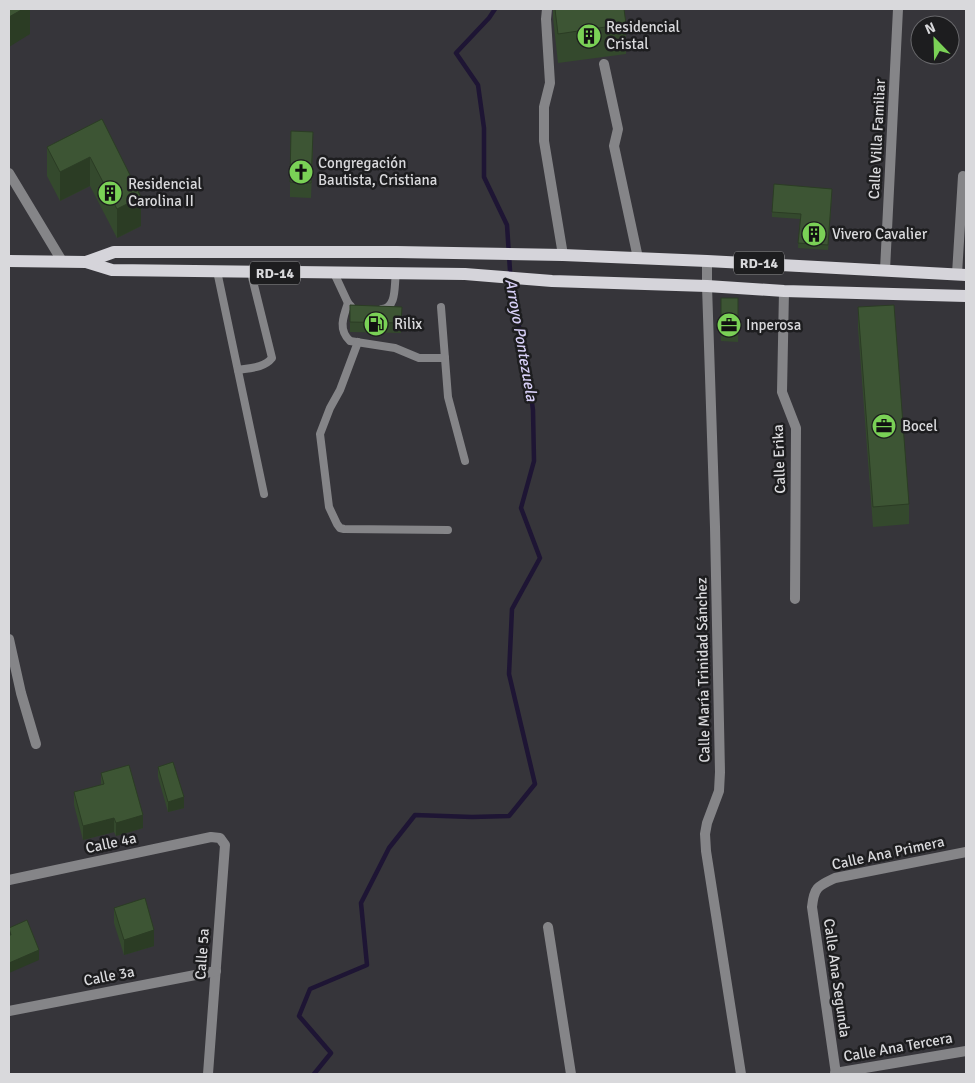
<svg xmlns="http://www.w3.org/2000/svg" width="975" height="1083" viewBox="0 0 975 1083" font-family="Signika,sans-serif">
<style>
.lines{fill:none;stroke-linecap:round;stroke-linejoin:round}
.stream{stroke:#1e1534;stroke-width:4.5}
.service{stroke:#858588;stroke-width:8}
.minor{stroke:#858588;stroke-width:10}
.primary{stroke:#d5d4da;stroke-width:12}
.wall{fill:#34492d}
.shaded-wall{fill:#2b3c24}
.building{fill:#3d5534;stroke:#2b3c24}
.labels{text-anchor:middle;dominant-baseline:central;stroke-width:5;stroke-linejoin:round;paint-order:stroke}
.shield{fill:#1d1d1f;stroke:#a1a1a3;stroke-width:1}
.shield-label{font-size:14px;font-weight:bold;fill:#d9d9dc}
.poi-label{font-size:15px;fill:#d9d9dc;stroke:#1d1d1f;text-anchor:start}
.street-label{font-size:15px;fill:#d9d9dc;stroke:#1d1d1f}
.water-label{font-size:16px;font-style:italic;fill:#d7cff6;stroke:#1d1d1f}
</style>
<rect width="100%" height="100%" fill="#36353a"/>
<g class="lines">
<polyline class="stream" points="314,1074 331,1053 299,1016 310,989 367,965 361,903 389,848 415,815 472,817 509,816 535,784 509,674 512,609 540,558 521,508 534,461 533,410 524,345 512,301 507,225 484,177 484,128 478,85 456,53 489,18 495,9"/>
<g class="service">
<polyline points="217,271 264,494"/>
<polyline points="334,273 348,303 351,306"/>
<path d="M348 303C343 317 338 330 350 341L395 348 419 358H445"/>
<polyline points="441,307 448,397 465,461"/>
<path d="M382 309C397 308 394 285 396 273"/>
<polyline points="358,342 340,390 330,408 320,434 329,507 337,524 340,528 344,529 448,530"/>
<path d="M238 370C250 368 264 368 272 358L251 273"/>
</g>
<g class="minor">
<polyline points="547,9 546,19 550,83 544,107 544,141 563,255"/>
<polyline points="604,64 618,129 614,146 638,258"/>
<polyline points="9,173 62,261"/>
<polyline points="707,261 707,286 715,527 720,772 719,791 707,823 705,834 706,851 741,1074"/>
<polyline points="885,270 898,9"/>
<polyline points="957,274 963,176"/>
<polyline points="784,291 782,392 796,428 795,599"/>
<polyline points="9,639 21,693 36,744"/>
<polyline points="9,880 211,837 220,838 225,845 208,1074"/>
<polyline points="548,927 571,1074"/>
<polyline points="9,1011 216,971"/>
<polyline points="835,1073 966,1051"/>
<path d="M836 1074 812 907C814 887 818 886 835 878L966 852"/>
</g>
<g class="primary">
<polyline points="9,261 86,262 112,270 465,274 552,281 707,286 784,291 966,296"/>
<polyline points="86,262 114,252 397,252 563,255 707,261 966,275"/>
</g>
</g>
<g class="wall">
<polygon points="553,9 624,9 626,24 626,54 558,63 553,18"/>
<polygon points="102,119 141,226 117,238 90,186 60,201 47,176 47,147"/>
<polygon points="313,147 311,198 290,197 290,182"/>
<polygon points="832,194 828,250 798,248 800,219 772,217 772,212"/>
<polygon points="721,298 738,298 738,342 721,341"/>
<polygon points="350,305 402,307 401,333 350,332"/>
<polygon points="858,307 909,504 909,524 873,527 858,328"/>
<polygon points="158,767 184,808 168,812 158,777"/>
<polygon points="101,773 143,828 116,836 114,832 83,840 74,805 74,792 101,785"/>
<polygon points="114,908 154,946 124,955 114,923"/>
</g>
<g class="shaded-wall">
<polygon points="23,9 30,9 30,34 9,47 9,17"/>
<polygon points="90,157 90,186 60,201 60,172"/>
<polygon points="141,197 141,226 117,238 117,209"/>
<polygon points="184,797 184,808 168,812 168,802"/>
<polygon points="143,815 143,828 116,836 116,823"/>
<polygon points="114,818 114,832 83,840 83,826"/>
<polygon points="154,930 154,946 124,955 124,940"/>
<polygon points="39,950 39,960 9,973 9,963"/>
</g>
<g class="building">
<polygon points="9,9 23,9 9,17"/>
<polygon points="555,9 624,9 626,24 558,34"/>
<polygon points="102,119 141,197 117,209 90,157 60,172 47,147"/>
<polygon points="291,131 313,132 311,183 290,182"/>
<polygon points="774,184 832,189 828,245 798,243 801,214 772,212"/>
<rect x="721" y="298" width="17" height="33"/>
<polygon points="350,305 402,307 401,323 350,322"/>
<polygon points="894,305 909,504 873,507 858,307"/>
<polygon points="173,762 184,797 168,802 158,767"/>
<polygon points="129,765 143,815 116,823 114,818 83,826 74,792 104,784 101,773"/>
<polygon points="145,898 154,930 124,940 114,908"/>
<polygon points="27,920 39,950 9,963 9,935 11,935 9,928"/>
</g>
<defs>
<symbol id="building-disc" viewBox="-11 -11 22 22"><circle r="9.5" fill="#7ad156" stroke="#1d1d1f"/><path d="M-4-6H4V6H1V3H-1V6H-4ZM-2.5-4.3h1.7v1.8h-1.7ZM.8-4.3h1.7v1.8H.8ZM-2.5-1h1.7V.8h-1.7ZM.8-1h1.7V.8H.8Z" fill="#111"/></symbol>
<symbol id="church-disc" viewBox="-11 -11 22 22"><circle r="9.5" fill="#7ad156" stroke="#1d1d1f"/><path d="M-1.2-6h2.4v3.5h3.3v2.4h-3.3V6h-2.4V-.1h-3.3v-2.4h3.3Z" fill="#111"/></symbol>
<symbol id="fuel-disc" viewBox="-11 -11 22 22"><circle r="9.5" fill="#7ad156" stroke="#1d1d1f"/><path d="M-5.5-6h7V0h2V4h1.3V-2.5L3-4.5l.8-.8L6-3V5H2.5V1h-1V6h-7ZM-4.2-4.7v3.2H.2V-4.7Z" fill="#111"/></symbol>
<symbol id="office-disc" viewBox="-11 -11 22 22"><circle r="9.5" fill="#7ad156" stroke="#1d1d1f"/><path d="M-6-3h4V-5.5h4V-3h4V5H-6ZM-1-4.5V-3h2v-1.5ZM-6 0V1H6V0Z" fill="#111"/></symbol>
</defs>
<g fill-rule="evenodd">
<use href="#building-disc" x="575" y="22" width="28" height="28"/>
<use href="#church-disc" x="287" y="158" width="28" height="28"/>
<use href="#building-disc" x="96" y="179" width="28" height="28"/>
<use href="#building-disc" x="800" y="220" width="28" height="28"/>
<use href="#fuel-disc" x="362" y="310" width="28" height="28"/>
<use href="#office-disc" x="715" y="311" width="28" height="28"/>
<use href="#office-disc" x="870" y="412" width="28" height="28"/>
</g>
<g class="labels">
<g class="shield">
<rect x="734" y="251.5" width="50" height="23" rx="4"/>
<rect x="250" y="261.5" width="50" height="23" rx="4"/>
</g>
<g class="shield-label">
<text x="759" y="263">RD-14</text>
<text x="275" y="273">RD-14</text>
</g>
<g class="poi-label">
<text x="606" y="27">Residencial<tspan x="606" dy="17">Cristal</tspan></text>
<text x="318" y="163">Congregación<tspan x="318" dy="17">Bautista, Cristiana</tspan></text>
<text x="128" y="184">Residencial<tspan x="128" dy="17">Carolina II</tspan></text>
<text x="832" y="234">Vivero Cavalier</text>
<text x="394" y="324">Rilix</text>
<text x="746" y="325">Inperosa</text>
<text x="902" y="426">Bocel</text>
</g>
<g class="street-label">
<text transform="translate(877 139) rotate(-87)">Calle Villa Familiar</text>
<text transform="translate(779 459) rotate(-92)">Calle Erika</text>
<text transform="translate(703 670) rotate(-91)">Calle María Trinidad Sánchez</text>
<text transform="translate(111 843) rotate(-12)">Calle 4a</text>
<text transform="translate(888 853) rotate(-12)">Calle Ana Primera</text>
<text transform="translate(202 954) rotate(-86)">Calle 5a</text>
<text transform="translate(109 976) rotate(-11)">Calle 3a</text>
<text transform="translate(837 978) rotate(82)">Calle Ana Segunda</text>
<text transform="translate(898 1047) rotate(-10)">Calle Ana Tercera</text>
</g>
<g class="water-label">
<text transform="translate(521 340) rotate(80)">Arroyo Pontezuela</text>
</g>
</g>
<rect width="975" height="1083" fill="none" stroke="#d9d9dc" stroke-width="20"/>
<g transform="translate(935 40) rotate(337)"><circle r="24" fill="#1d1d1f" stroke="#68686b"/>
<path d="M0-4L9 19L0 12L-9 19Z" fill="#7ad156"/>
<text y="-8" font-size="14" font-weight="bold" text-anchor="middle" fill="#d9d9dc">N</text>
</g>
</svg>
